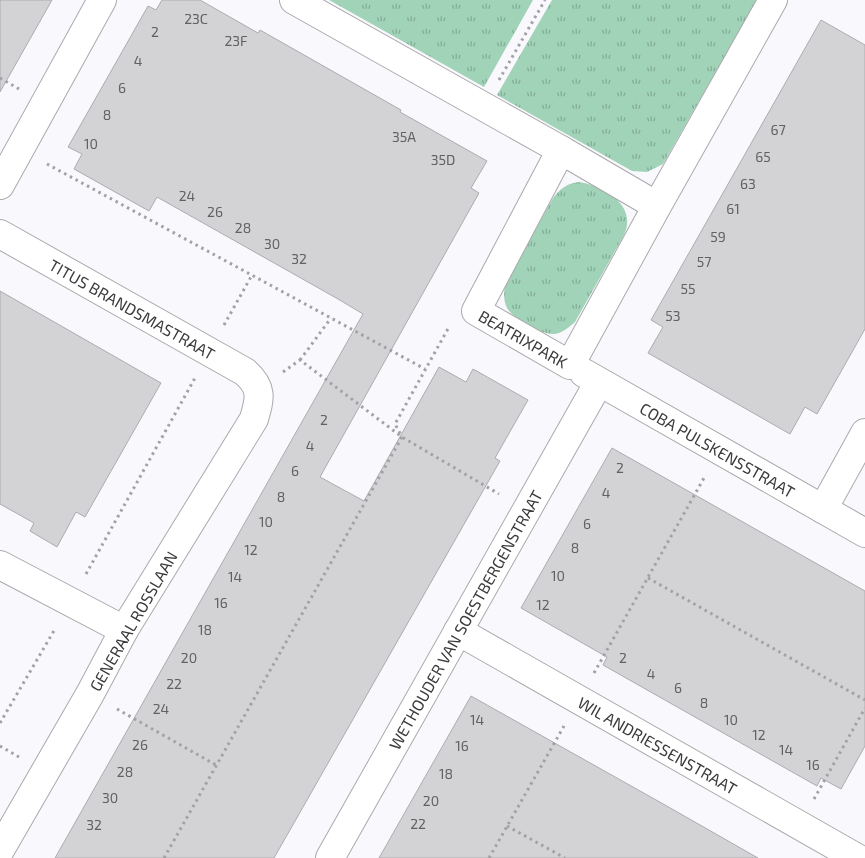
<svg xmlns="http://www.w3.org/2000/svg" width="865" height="858" viewBox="0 0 865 858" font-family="'Exo 2',sans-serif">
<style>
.grass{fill:url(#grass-tufts)}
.building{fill:#d3d3d6;stroke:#acacb0}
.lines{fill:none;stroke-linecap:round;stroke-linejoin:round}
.minor-casing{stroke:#aaaaad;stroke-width:30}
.path{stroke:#a2a1a4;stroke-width:3;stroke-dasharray:2.5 4;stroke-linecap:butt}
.minor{stroke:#fff;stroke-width:28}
.labels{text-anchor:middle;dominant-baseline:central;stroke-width:4;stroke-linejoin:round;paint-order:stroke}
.number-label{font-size:14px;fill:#616162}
.street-label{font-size:16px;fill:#3b3b3c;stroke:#fff}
</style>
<defs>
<pattern id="grass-tufts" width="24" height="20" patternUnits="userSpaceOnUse" patternTransform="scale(1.25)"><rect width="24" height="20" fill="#a0d3b8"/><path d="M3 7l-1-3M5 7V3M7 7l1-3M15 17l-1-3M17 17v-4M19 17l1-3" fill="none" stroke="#84ac97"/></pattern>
</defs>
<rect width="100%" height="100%" fill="#f9f8fc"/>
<g class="grass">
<polygon points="329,0 533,0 484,87"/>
<polygon points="552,0 757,0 663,164 647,172 632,171 497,95"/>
<path d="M578 182C598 184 630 200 627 224 627 228 625 232 624 235L575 322C569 327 563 333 554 334 541 335 513 319 507 308 503 300 504 292 505 284L553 198C560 189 566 184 578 182Z"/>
</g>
<g class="building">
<polygon points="0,0 52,0 0,92"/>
<polygon points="162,0 200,0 258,33 260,30 401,110 400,112 487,161 471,188 479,193 320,477 364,501 439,367 466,382 473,369 528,400 495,458 500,461 274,858 55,858 363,314 338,299 157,197 149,211 74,169 82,154 68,147 148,6 156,10"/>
<polygon points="821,20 865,45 865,329 817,414 805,407 790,434 648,353 663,327 651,320"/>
<polygon points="0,291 161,383 85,517 76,512 57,547 30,531 34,523 0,504"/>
<polygon points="612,448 865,591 865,746 841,789 821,778 817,786 656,695 603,665 607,657 521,608"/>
<polygon points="471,696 665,805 758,858 379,858"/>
</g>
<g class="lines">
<defs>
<g id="minor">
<polyline points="294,0 561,150"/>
<polyline points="0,185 102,0"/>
<path id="s1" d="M657 206 561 150 476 311 570 365 657 206 773 0"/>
<path id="s2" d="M0 234 245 372C263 388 260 398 254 419L124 630 90 694 0 850"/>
<path id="s3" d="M584 373 865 533"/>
<polyline points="823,509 865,433"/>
<polyline points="0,565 124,630"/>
<path id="s4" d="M458 631 857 858"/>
<path id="s5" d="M330 858 599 382"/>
</g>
</defs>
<use href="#minor" class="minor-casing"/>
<g class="path">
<polyline points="0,78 19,89"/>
<polyline points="499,80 545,0"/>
<polyline points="47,164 425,369"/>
<polyline points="224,325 252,275"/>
<polyline points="300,360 331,318"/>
<polyline points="283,372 300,360 402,437 499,494"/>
<polyline points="86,574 195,378"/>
<polyline points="648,578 865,700"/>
<polyline points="594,673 704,478"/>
<polyline points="117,709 216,765"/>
<polyline points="0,723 55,629"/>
<polyline points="0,746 19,757"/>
<polyline points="814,799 865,708"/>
<polyline points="507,826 565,858"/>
<polyline points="164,858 402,437 395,424 449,327"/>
<polyline points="489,858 564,726"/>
</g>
<use href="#minor" class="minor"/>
</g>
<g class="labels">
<g class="number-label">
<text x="196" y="18">23C</text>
<text x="155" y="31">2</text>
<text x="236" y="40">23F</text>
<text x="138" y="60">4</text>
<text x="122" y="87">6</text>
<text x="107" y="114">8</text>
<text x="778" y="129">67</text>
<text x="404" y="136">35A</text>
<text x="91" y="143">10</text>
<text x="763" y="156">65</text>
<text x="443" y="159">35D</text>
<text x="748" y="183">63</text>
<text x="187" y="195">24</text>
<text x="733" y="208">61</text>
<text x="215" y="211">26</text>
<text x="243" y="227">28</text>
<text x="718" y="236">59</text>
<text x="272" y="243">30</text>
<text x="299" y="258">32</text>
<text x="704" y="261">57</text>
<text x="688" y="288">55</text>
<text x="673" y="315">53</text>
<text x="324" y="419">2</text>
<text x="310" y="445">4</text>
<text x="620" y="467">2</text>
<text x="295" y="470">6</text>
<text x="606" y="492">4</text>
<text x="281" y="496">8</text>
<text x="266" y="521">10</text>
<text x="587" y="523">6</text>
<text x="575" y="547">8</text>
<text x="251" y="549">12</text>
<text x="558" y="575">10</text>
<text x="235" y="576">14</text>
<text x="221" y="602">16</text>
<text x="543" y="604">12</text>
<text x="205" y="629">18</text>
<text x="189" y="657">20</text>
<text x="623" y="657">2</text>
<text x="651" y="673">4</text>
<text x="174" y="683">22</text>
<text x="678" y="687">6</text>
<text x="704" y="702">8</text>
<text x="161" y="708">24</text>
<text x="477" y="719">14</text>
<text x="731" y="719">10</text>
<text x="759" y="734">12</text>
<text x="140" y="744">26</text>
<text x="462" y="745">16</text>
<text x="786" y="749">14</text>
<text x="813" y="764">16</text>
<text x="125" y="771">28</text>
<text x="446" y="773">18</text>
<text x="110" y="797">30</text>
<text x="431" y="800">20</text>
<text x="418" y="823">22</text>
<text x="94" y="824">32</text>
</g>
<g class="street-label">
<text stroke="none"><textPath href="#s2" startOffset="152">TITUS BRANDSMASTRAAT</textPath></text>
<text stroke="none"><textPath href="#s1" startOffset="348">BEATRIXPARK</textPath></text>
<text stroke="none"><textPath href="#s3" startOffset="154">COBA PULSKENSSTRAAT</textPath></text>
<text stroke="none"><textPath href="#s5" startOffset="274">WETHOUDER VAN SOESTBERGENSTRAAT</textPath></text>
<text transform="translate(133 621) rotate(-60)">GENERAAL ROSSLAAN</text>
<text stroke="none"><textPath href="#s4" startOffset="230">WIL ANDRIESSENSTRAAT</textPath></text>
</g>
</g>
</svg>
